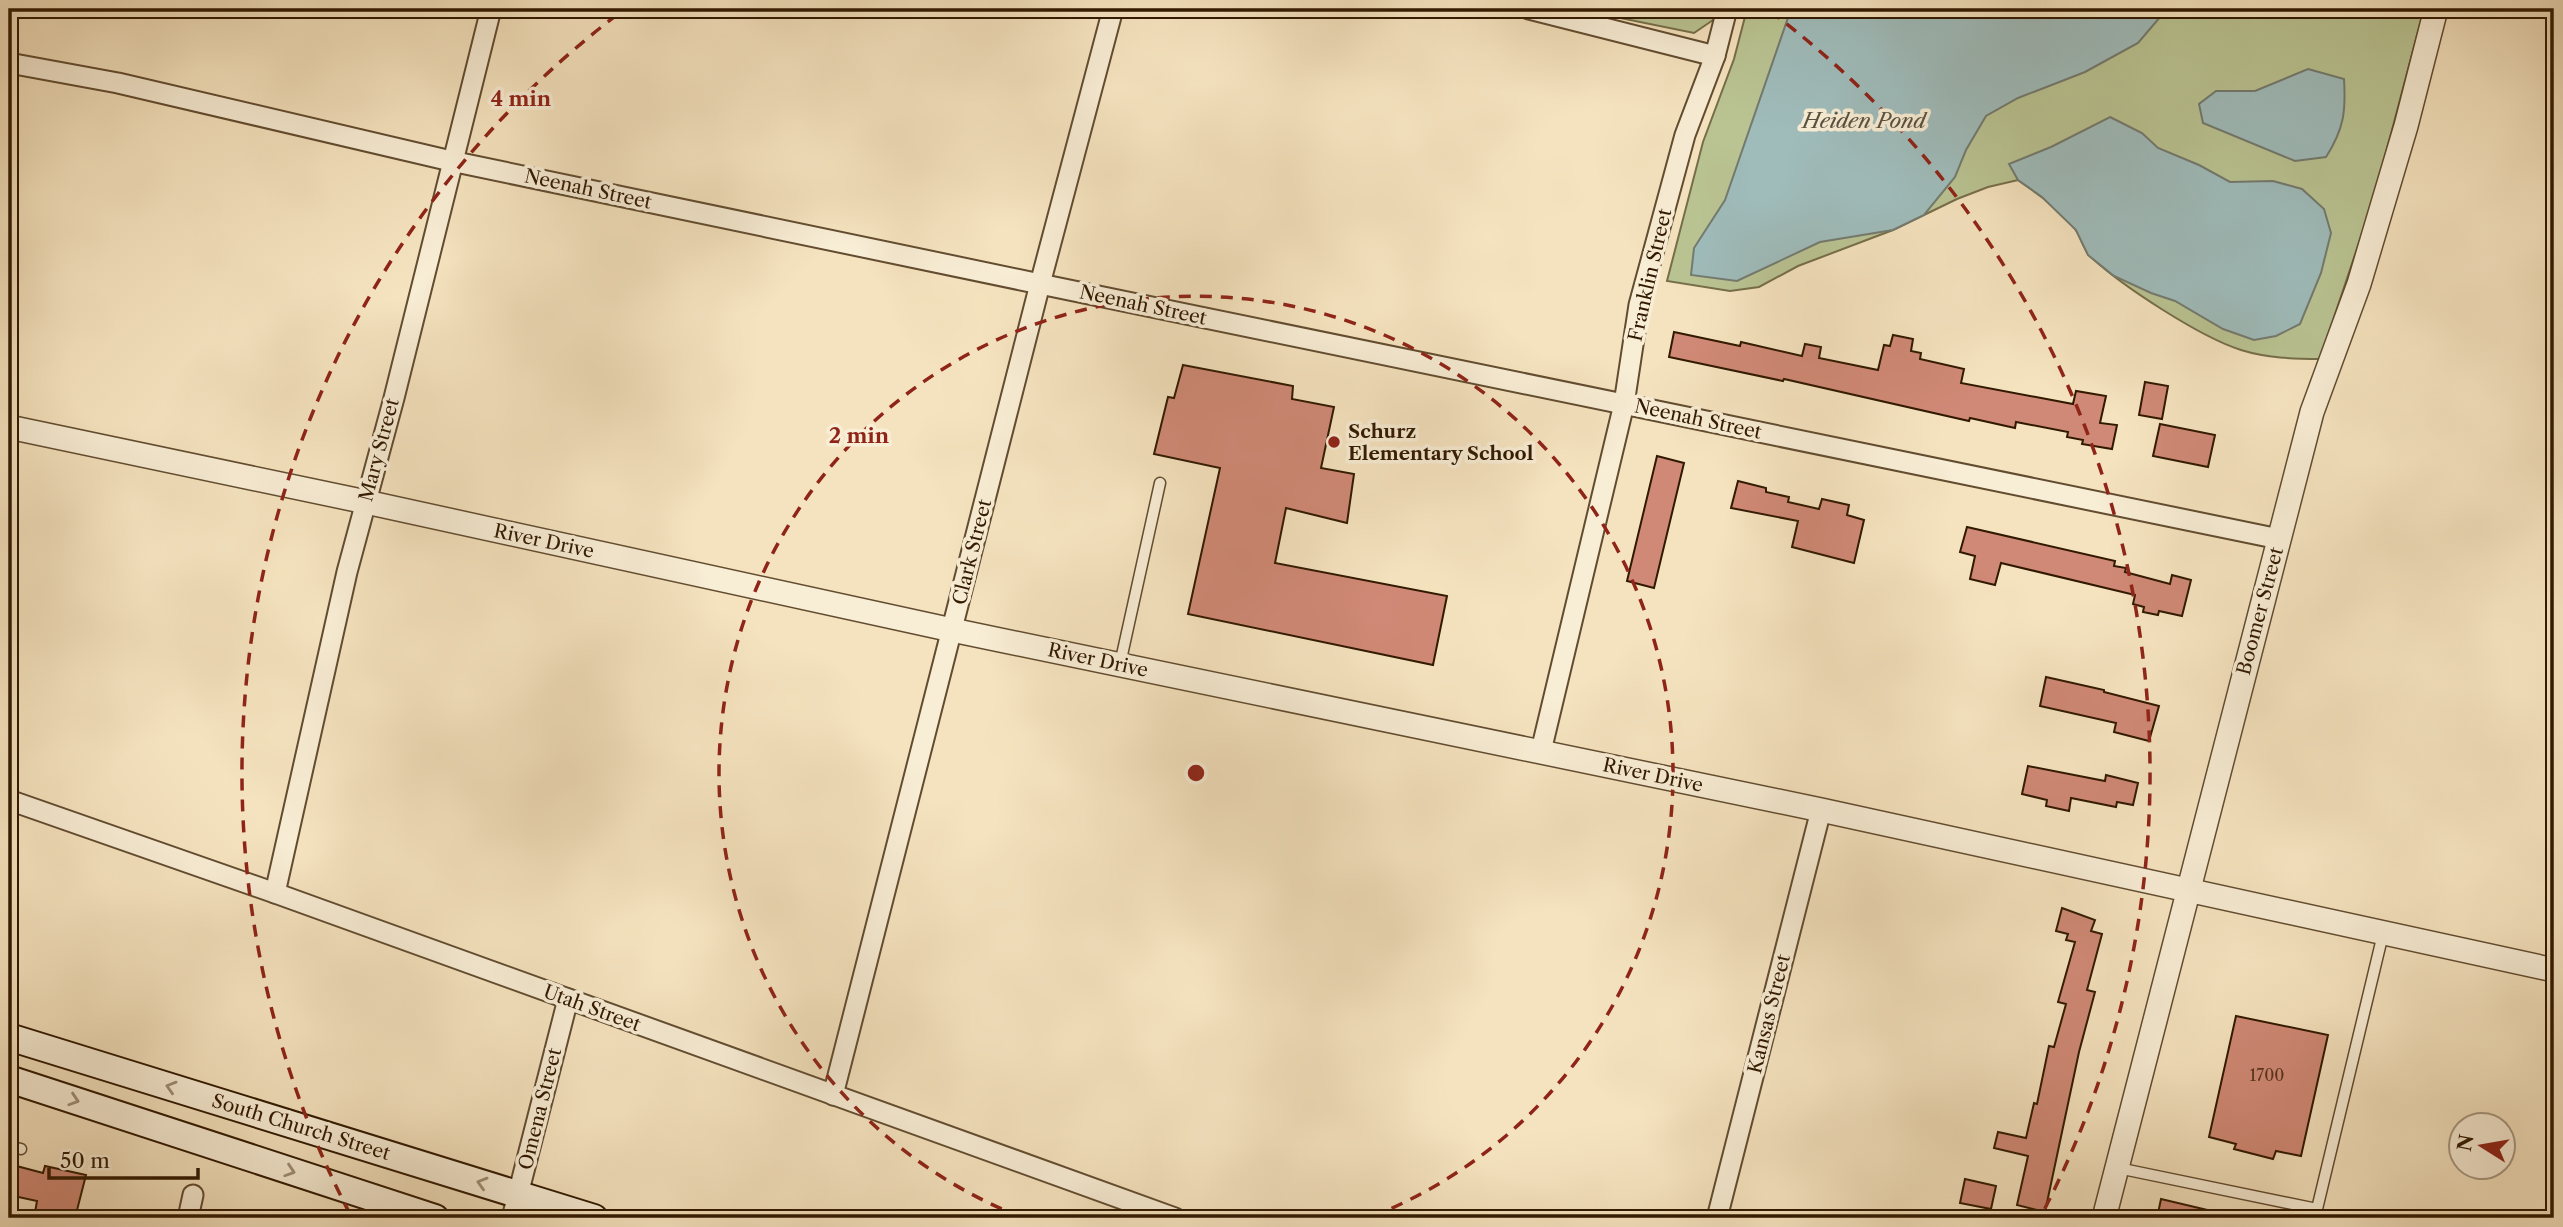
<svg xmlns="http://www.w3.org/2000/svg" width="2563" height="1227" viewBox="0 0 2563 1227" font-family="'Libre Caslon Text',serif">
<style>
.green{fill:#bac493;stroke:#766e4a;stroke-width:2}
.water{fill:#9fbcbb;stroke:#737b70;stroke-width:2}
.building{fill:#d08976;stroke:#311900;stroke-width:2}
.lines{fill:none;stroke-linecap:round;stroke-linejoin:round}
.service-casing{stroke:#624c30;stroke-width:13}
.minor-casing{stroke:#624c30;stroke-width:23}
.tertiary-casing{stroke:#624c30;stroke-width:26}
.secondary-casing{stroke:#311900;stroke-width:30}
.service{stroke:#f8edd5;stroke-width:10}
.minor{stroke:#f8edd5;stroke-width:19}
.tertiary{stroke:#f8edd5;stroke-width:23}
.secondary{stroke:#f8edd5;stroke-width:26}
.oneway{stroke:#9e8e75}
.ring{fill:none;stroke:#8f2418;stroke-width:3.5;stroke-dasharray:12 9}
.poi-dot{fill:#8f2418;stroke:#f8edd5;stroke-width:2.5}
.labels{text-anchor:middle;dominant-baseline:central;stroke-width:7;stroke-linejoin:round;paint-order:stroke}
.number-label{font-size:16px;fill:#59351e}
.street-label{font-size:19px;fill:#311900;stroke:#f8edd5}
.poi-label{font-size:19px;font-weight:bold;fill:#311900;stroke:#f8edd5;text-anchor:start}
.water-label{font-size:21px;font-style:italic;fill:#585241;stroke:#f8edd5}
.centre{fill:#8f2418;stroke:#f8edd5;stroke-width:3.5}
.ring-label{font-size:21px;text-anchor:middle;font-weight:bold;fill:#8f2418;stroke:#f8edd5;stroke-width:7;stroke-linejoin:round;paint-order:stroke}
</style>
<rect width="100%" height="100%" fill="#f5e3bf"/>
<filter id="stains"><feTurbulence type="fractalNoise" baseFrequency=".00286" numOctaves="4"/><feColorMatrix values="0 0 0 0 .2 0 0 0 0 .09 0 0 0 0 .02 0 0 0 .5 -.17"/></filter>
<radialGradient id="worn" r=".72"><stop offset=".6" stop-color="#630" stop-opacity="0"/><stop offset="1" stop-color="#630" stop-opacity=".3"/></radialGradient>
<g class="green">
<polygon points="1576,9 1718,9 1716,18 1694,33"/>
<path d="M1747 9H2424L2374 198 2320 359C2293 359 2267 358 2241 350 2200 337 2122 286 2091 257 2083 249 2081 237 2075 229 2060 209 2038 194 2018 180L1988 187 1957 199 1893 230 1798 266 1759 287 1730 291 1667 281 1703 142 1734 59Z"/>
</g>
<g class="water">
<polygon points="1791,9 2167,9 2138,43 2085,72 2018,98 1986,116 1966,150 1955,177 1924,215 1893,230 1820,242 1737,281 1691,275 1694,248 1725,200"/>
<path d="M2308 69 2344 79C2346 111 2344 129 2326 157L2295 161 2203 123 2199 104 2216 91H2255Z"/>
<polygon points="2110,117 2142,133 2158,148 2199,165 2230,182 2273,181 2302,189 2324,209 2331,233 2321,273 2300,324 2276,336 2254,340 2223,329 2175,301 2151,293 2114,276 2088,255 2076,230 2042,197 2018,180 2009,164 2051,147"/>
</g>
<g class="building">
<polygon points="1674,332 1740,346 1741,342 1802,356 1805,344 1821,347 1819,358 1878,370 1884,345 1890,346 1893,335 1913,339 1911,351 1921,353 1920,359 1964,369 1961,383 2073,404 2076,391 2106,396 2100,423 2117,425 2112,449 2082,444 2083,440 2067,437 2068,432 2016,422 2015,428 1970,418 1969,421 1784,379 1783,381 1669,357"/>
<polygon points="1183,365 1293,386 1292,399 1334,407 1321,468 1354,474 1347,523 1286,508 1275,563 1447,596 1433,665 1188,614 1220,468 1154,454 1168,397 1174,398"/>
<polygon points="2145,382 2168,386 2162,419 2139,415"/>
<polygon points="2160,424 2215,435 2208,467 2153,456"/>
<polygon points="1657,456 1684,463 1654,588 1627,581"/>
<polygon points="1738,481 1766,488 1766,492 1789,497 1788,502 1819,509 1822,499 1849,505 1847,515 1864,520 1854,563 1792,547 1798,521 1731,508"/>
<polygon points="1967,527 2115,561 2114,566 2126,568 2125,572 2170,584 2172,575 2191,580 2182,616 2159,611 2158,615 2143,612 2144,607 2133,604 2135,595 2001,563 1995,585 1970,579 1975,556 1960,552"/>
<polygon points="2046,677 2104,690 2104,692 2159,706 2149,741 2114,732 2116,723 2040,706"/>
<polygon points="2028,766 2105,781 2106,775 2138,783 2133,805 2117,802 2116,807 2071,798 2069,811 2046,806 2047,800 2022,794"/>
<polygon points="2062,908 2095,920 2091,931 2102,934 2087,990 2095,992 2079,1052 2045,1212 2017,1205 2028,1156 1994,1148 1998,1132 2026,1138 2034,1103 2037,1104 2049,1046 2054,1047 2066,1004 2058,1002 2075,942 2066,940 2068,934 2056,931"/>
<polygon points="2236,1016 2328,1035 2301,1156 2276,1151 2273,1159 2234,1149 2236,1144 2209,1137"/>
<polygon points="9,1164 43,1173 45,1166 86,1175 75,1218 34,1218 37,1201 9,1195"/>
<polygon points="1965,1179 1996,1186 1991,1209 1960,1203"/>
<polygon points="2161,1199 2216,1212 2215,1218 2157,1218"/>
</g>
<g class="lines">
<defs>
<g id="service">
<polyline points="1120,664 1160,483"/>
<polyline points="9,1146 21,1149"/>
<polyline points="2118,1168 2317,1209 2383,934"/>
<polyline points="9,1206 11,1207 9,1215"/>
</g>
<g id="minor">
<polyline points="1529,9 1715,56"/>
<polyline points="9,63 118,83 451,161 1040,284 2279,539"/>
<polyline points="1541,751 1624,404 1639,305 1685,135 1715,56 1727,9"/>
<polyline points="9,800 275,893 1175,1218"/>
<polyline points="275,893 347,572 394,398 491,9"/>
<polyline points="833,1095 1040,284 1113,9"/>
<polyline points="188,1218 193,1195"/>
<polyline points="512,1218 568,999"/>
<polyline points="1717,1218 1821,810"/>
</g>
<g id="tertiary">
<polyline points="9,427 366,502 952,630 1821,810 2554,970"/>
<polyline points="2104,1218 2312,412 2359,284 2406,126 2436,9"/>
</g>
<g id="secondary">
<polyline points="9,1037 594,1218"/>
<polyline points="9,1079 435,1218"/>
</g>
</defs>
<use href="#service" class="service-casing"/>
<use href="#minor" class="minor-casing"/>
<use href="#tertiary" class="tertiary-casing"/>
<use href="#secondary" class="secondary-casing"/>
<use href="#service" class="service"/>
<use href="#minor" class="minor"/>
<use href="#tertiary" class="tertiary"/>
<use href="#secondary" class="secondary"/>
</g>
<defs><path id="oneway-chevron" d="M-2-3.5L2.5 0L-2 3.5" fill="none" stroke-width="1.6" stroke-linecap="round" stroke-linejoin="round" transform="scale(1.75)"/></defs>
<g class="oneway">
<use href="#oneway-chevron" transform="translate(171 1087) rotate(-163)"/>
<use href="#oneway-chevron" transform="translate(74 1100) rotate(18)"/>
<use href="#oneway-chevron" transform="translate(290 1171) rotate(18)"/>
<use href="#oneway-chevron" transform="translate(482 1183) rotate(-163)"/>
</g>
<g class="ring">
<path d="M1021 1217A477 477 0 1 1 1371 1217"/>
<path d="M350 1214A954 954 0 0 1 622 11M1770 11A954 954 0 0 1 2042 1214"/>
</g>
<circle class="poi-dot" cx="1334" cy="442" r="7"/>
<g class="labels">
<g class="number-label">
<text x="2267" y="1075">1700</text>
</g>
<g class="street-label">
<text transform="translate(588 189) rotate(12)">Neenah Street</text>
<text transform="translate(1650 275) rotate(-77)">Franklin Street</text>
<text transform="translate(1143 305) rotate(12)">Neenah Street</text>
<text transform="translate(1698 419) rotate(12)">Neenah Street</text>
<text transform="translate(379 450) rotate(-75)">Mary Street</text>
<text transform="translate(544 541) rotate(12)">River Drive</text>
<text transform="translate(972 552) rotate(-76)">Clark Street</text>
<text transform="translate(2260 611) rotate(-75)">Boomer Street</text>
<text transform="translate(1098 660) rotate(12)">River Drive</text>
<text transform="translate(1653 775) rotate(12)">River Drive</text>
<text transform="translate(592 1008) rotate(20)">Utah Street</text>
<text transform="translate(1769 1014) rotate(-76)">Kansas Street</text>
<text transform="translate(540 1109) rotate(-76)">Omena Street</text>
<text transform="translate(301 1127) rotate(17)">South Church Street</text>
</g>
<g class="poi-label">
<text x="1348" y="431">Schurz<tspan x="1348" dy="22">Elementary School</tspan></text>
</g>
<g class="water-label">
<text x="1864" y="120">Heiden Pond</text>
</g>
</g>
<circle cx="1196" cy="773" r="10" class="centre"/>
<g class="ring-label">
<text x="521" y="106">4 min</text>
<text x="859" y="443">2 min</text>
</g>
<rect width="2563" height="1227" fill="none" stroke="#f5e3bf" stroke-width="35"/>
<rect x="10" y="10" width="2542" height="1206" fill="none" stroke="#311900" stroke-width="3.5"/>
<rect x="18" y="18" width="2528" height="1192" fill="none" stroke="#311900" stroke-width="2"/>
<g transform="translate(2482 1146) rotate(281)"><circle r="33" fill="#f8edd5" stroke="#a89880" stroke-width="2"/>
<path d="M0-5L12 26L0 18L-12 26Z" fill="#8f2418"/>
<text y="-10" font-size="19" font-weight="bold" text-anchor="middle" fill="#311900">N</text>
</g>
<path d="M49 1168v10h149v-10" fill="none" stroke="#311900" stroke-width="3.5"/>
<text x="60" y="1168" font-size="21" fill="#311900" stroke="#f8edd5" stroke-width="5" paint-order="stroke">50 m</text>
<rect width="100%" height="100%" filter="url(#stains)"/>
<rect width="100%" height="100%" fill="url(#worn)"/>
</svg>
